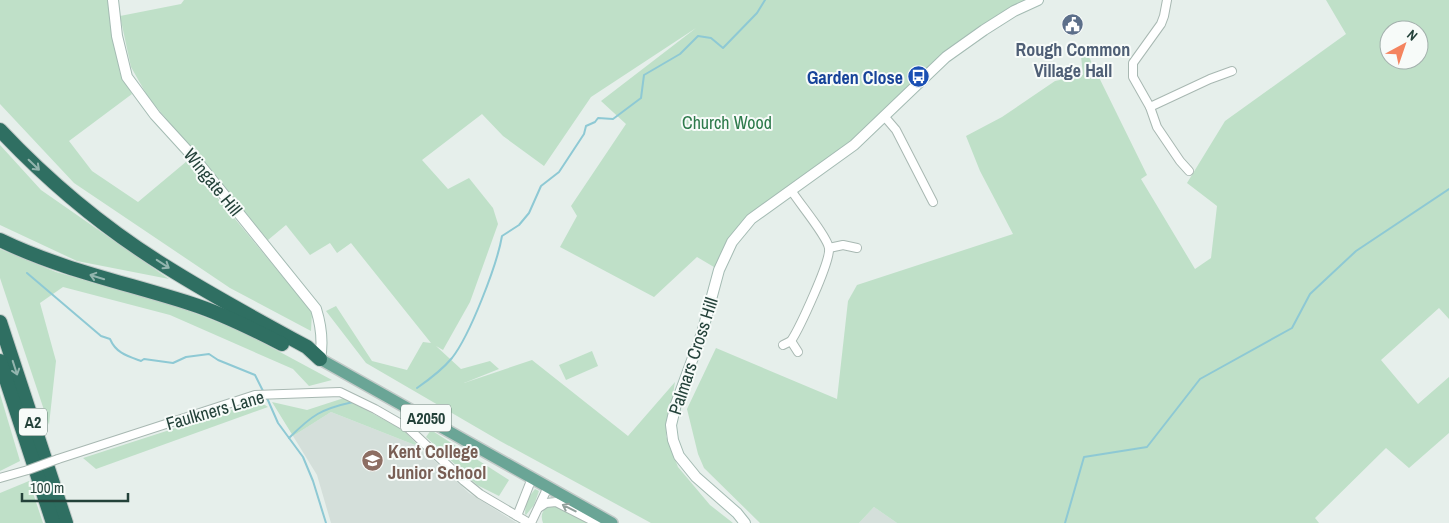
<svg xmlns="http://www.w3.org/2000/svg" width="1449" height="523" viewBox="0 0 1449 523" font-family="'Archivo Narrow',sans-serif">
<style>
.built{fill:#d4dfda}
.green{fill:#bfe0c8;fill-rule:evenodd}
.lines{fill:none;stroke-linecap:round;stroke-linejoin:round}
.stream{stroke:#8ec9d4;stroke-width:2}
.street-casing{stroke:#a8b8b2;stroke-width:10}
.secondary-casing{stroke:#a4bbb3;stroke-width:12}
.primary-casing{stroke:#c2cac8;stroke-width:14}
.highway-casing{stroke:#c2cac8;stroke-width:16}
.street{stroke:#fff;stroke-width:8}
.secondary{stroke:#fff;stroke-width:10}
.primary{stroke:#6aa596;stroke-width:11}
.highway{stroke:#2f6f62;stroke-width:14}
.street-bridge-casing{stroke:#a8b8b2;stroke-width:10;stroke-linecap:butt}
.street-bridge{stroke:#fff;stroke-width:8}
.oneway{stroke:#93b5ae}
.oneway2{stroke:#92a09c}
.labels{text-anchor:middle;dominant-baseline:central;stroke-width:4;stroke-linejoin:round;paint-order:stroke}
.shield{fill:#f7fbf9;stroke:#637a73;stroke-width:1}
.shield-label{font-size:16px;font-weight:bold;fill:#24423a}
.service-label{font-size:18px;font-weight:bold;fill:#4e5e75;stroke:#f7fbf9}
.transit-label{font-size:18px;font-weight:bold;fill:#164399;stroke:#f7fbf9;text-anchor:end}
.park-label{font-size:18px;fill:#2d7a4b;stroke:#f7fbf9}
.street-label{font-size:18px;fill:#24423a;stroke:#f7fbf9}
.education-label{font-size:18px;font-weight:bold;fill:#785e54;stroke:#f7fbf9;text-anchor:start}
</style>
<rect width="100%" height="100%" fill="#e6efeb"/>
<g class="built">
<polygon points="331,412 420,447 469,493 517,523 331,523 317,475 293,436"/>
<polygon points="874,507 897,523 859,523"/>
</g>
<g class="green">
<polygon points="0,0 108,0 120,73 132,94 69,141 92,171 138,202 187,161 312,312 311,331 230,288 74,183 0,104"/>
<polygon points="184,0 1038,0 984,30 854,145 751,219 719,270 697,257 654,297 560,247 577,216 571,206 626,124 601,101 696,28 591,97 544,166 503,136 482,114 422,160 448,189 469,178 493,208 498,224 470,302 443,350 436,346 461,369 490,361 499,369 464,383 532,360 628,436 675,382 666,436 678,467 710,505 733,523 651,523 500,441 366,363 326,311 336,306 372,361 407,370 423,342 431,343 351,243 337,253 330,243 310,255 286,225 268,240 148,97 131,67 120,16 181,4"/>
<path d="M1326 0H1449V319L1439 308 1381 360 1418 404 1449 377V433L1409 468 1386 448 1315 518 1319 523H897L874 507 859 523H760L704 468 698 454 687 409 716 348 837 399 848 301 857 285 1013 234 980 171 966 136 1002 117 1055 81 1083 75 1081 56 1087 53 1147 175 1141 179 1195 269 1211 258 1217 206 1187 183 1225 121 1346 34ZM1389 30H1419V60H1389Z"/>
<polygon points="0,145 41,190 169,279 77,261 0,225"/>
<polygon points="0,249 56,272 174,305 241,331 332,380 309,386 293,369 170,315 63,287 40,303 56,361 49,425 0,278"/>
<polygon points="592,351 598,366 566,380 559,365"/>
<polygon points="0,394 20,461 0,471"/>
<polygon points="344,398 403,430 420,447 331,412 293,436 272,402 307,410"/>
<polygon points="259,401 268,407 96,469 83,458"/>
<polygon points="431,430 509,480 499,496 477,485 426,437"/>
<polygon points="29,481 43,523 0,523 0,493"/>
<polygon points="535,489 539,491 534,505 526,515 525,514 526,501"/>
<path d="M556 505 589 523H543C539 512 545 506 556 505Z"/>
</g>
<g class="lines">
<g class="stream">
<path d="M27 273 101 336 110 339C116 353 127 356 141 361L144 359 173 363 186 357 209 354 218 360 255 375 263 391"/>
<path d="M417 388C430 379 442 370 452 358 470 335 497 265 502 236L519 225 529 213 541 186 559 172 584 134 586 126 595 122 598 118 613 119 641 98 644 75 680 54 698 36 711 38 723 48 757 13 765 0"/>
<polyline points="267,398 278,423 303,457 313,481 326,523"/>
<path d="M289 438C312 415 321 409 353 402"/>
<polyline points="1065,523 1084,457 1147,447 1200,379 1292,328 1310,294 1356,251 1449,189"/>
</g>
<defs>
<g id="street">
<polyline points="1167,0 1164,16 1161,24 1133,63 1133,77 1150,107 1157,127 1180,161 1189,171"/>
<polyline points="1150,107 1210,79 1232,71"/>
<polyline points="884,116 896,130 933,202"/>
<path d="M791 190C799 203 827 236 829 248 831 261 799 329 791 341"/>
<polyline points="829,248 843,245 857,248"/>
<polyline points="783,345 791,341 798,352"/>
<polyline points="58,459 255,395 340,392 375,409 408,428 464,481 480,494 529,523"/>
<polyline points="0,478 28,470"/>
<polyline points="540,507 546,503 556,502 597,523"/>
<polyline points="517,516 532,478"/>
<polyline points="531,523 548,487"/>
</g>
<g id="secondary">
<path d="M113 0 117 36 127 77 155 115 196 160 316 309C321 325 323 343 320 359"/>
<polyline points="745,523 737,513 696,477 679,456 673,440 671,425 676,404 702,333 719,270 732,242 751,219 854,145 946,57 984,30 1014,11 1038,0"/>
</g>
<polyline id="primary" points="320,359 612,523"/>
<g id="highway">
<path d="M0 130C49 182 104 228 165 266 211 295 259 321 307 347L320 359"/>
<path d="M0 240C62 270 127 283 192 304 223 314 253 329 282 344"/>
<polyline points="0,322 66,523"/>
<polyline points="0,361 53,523"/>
</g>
</defs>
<use href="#street" class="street-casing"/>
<use href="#secondary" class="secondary-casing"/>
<use href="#primary" class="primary-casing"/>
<use href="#highway" class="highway-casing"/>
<use href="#street" class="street"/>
<use href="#secondary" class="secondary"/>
<use href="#primary" class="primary"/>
<use href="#highway" class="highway"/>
<defs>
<polyline id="street-bridge" points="28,470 58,459"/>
</defs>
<use href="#street-bridge" class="street-bridge-casing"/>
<use href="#street-bridge" class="street-bridge"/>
</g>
<defs><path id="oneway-shaft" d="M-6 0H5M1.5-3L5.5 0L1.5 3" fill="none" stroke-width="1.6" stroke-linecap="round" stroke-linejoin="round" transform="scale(1.25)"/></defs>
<g class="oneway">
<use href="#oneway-shaft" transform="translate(34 165) rotate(44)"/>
<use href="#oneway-shaft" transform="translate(163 264) rotate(33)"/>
<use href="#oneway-shaft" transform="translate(97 277) rotate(-163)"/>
<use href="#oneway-shaft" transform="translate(15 368) rotate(72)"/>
</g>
<use class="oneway2" href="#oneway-shaft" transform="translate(569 508) rotate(-153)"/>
<defs>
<symbol id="civic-disc" viewBox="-11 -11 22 22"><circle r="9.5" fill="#5c6f8a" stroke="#f7fbf9"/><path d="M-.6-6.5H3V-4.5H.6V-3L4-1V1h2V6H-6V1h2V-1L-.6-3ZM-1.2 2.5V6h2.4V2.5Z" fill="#fff"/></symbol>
<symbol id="bus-disc" viewBox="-11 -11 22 22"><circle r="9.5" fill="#1a4fb4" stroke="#f7fbf9"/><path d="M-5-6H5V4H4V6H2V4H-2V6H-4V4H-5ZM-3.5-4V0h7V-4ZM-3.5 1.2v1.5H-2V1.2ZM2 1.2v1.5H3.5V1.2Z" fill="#fff"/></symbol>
<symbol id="school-disc" viewBox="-11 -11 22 22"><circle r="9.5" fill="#8d6e63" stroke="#f7fbf9"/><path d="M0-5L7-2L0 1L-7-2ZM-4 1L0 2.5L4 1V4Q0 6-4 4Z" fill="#fff"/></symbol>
</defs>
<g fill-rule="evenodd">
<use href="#civic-disc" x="1060" y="12" width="25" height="25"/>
<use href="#bus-disc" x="906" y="64" width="25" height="25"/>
<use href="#school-disc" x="360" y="448" width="25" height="25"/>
</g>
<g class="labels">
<g class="shield">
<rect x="401" y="404.5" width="50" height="27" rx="4"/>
<rect x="19" y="408.5" width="28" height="27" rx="4"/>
</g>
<g class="shield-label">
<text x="426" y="418">A2050</text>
<text x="33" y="422">A2</text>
</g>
<g class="service-label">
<text x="1073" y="49">Rough Common<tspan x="1073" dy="21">Village Hall</tspan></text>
</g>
<g class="transit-label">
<text x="903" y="77">Garden Close</text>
</g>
<g class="park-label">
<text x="727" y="122">Church Wood</text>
</g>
<g class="street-label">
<text transform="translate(213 182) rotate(51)">Wingate Hill</text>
<text transform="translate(693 356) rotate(-72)">Palmars Cross Hill</text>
<text transform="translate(215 410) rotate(-16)">Faulkners Lane</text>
</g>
<g class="education-label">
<text x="388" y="451">Kent College<tspan x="388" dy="21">Junior School</tspan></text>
</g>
</g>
<g transform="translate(1404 45) rotate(40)"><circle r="24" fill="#f7fbf9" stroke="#a3b1ad"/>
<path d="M0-4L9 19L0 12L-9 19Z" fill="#f4845f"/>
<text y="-8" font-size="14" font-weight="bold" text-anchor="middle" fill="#24423a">N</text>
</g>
<path d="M22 493v8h106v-8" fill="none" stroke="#24423a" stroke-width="2.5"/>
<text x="30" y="493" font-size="15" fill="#24423a" stroke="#f7fbf9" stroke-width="4" paint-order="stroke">100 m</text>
</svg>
